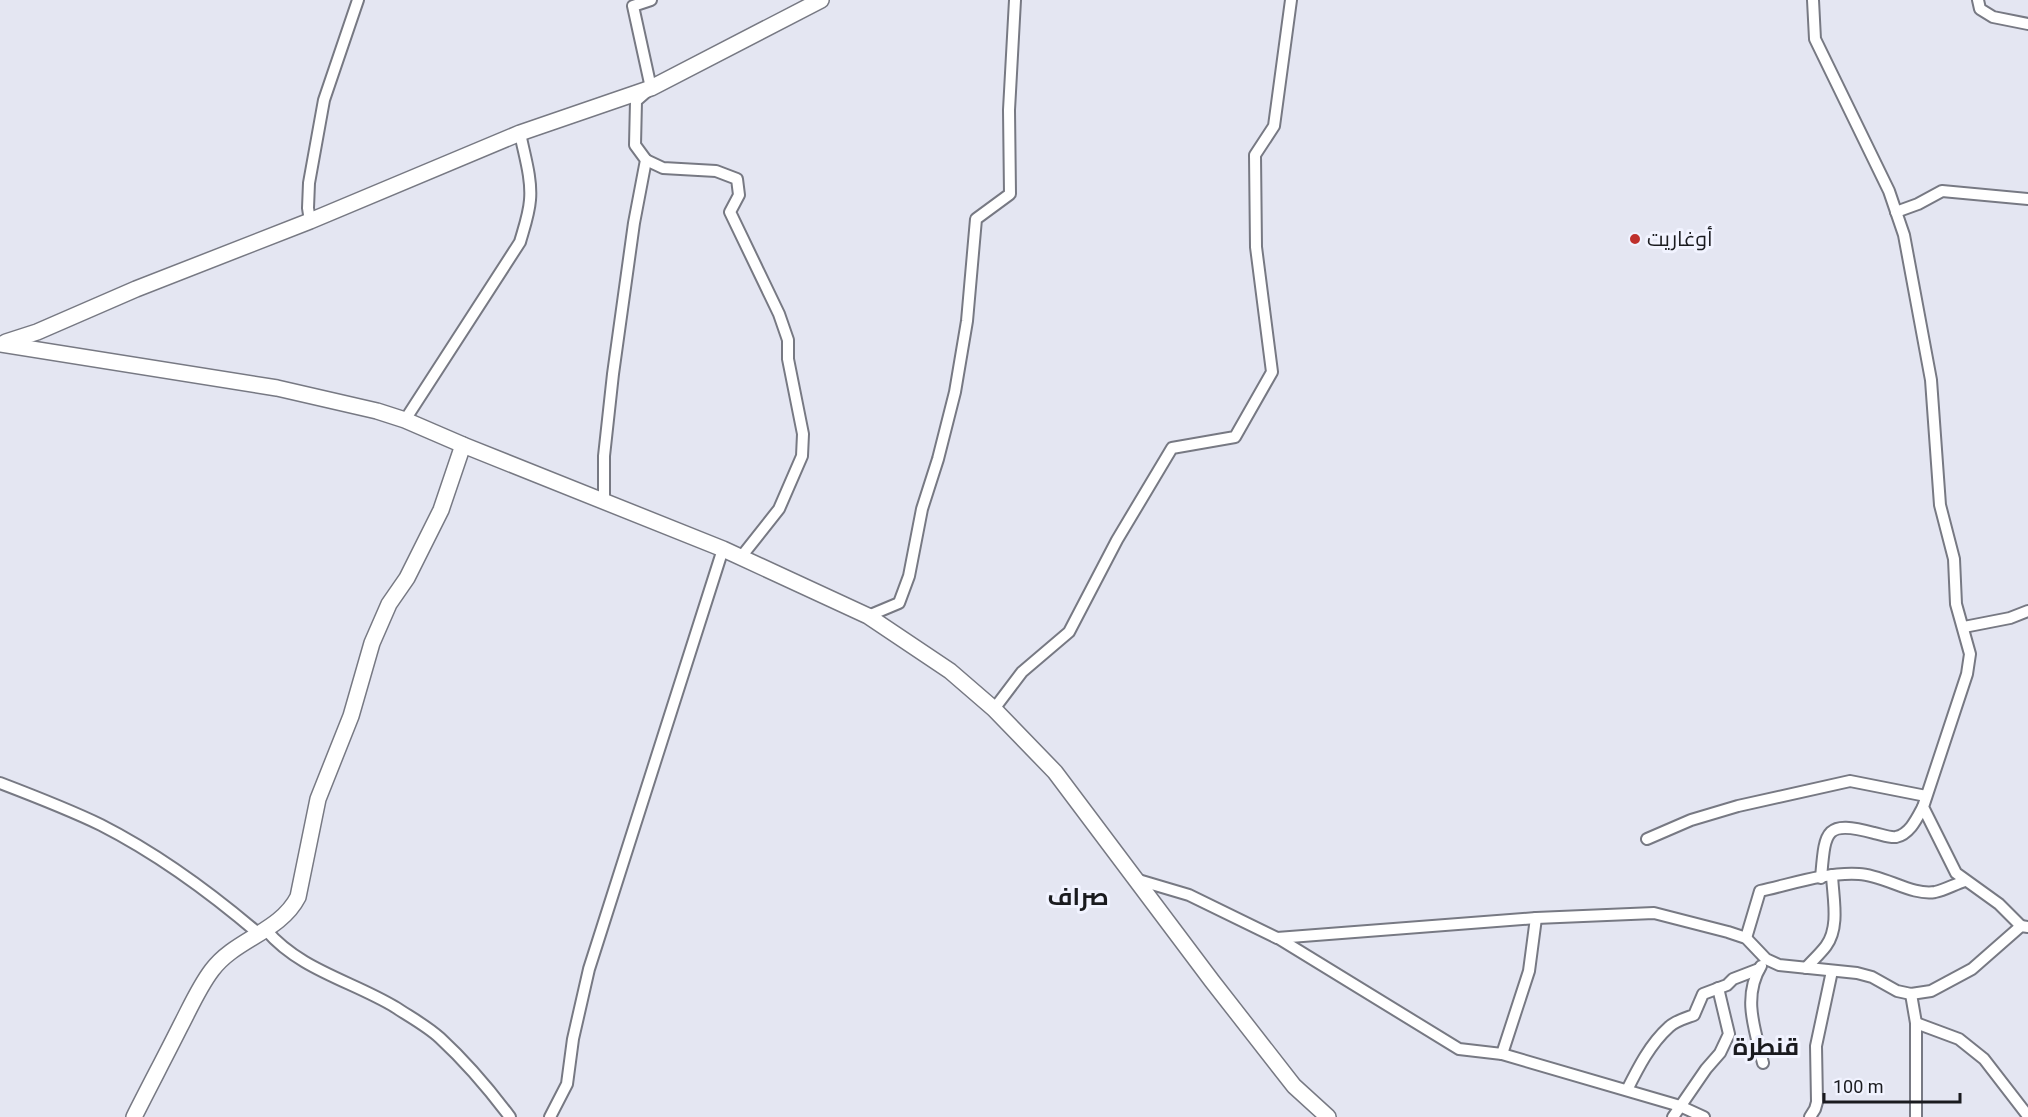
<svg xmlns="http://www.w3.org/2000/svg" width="2028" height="1117" viewBox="0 0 2028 1117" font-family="Roboto,Cairo,sans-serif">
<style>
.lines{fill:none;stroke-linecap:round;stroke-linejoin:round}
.street-casing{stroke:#777983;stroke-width:14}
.secondary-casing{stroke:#777983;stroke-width:18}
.street{stroke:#fff;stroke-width:10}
.secondary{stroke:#fff;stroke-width:15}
.poi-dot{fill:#bf302c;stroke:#f1f3ff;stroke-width:2}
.labels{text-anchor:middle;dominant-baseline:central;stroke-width:6;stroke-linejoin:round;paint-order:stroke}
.poi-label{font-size:21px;fill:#1a1b1f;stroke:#f1f3ff;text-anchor:start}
.quarter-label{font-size:24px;font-weight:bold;fill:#1a1b1f;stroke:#f1f3ff}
</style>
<rect width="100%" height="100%" fill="#e4e6f2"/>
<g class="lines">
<defs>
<g id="street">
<polyline points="1813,0 1815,39 1889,191 1904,235 1931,380 1940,505 1954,559 1956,604 1970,654 1967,674 1923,807 1956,873 1999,904 2021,926"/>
<polyline points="1978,0 1980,9 1993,17 2028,24"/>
<polyline points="646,160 663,168 716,171 737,179 739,195 730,212 779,314 788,340 788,359 803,434 802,456 779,509 741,557"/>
<polyline points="1896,212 1918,204 1942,191 2028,199"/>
<polyline points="310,221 308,208 309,183 324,100 358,0"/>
<path d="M405 420 520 242C524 228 529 214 530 200 532 178 524 154 520 133"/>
<polyline points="604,502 604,456 613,374 634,223 646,160 635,145 636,101 651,88 633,6 651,0"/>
<polyline points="868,616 899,603 909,576 922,509 938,459 955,392 967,321 976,219 1010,194 1009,110 1015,0"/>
<polyline points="1964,627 2010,618 2028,611"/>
<polyline points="994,709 1022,672 1069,632 1117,540 1172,448 1235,437 1272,372 1256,247 1255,155 1274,126 1291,0"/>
<path d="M0 783C34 796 68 809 101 825 158 854 211 893 259 934"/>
<polyline points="1647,839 1691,820 1738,806 1850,781 1926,796"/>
<path d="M1821 878C1825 832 1824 819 1874 833 1880 834 1890 838 1896 837 1910 834 1917 818 1923 807"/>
<polyline points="1135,879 1189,895 1277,938 1536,918 1654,913 1728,932 1746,938 1766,959 1779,965 1857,973 1872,977 1897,991 1911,994 1931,991 1972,969 2021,926 2028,927"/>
<path d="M266 930C300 970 352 981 395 1007 410 1017 427 1026 440 1038 466 1062 489 1089 510 1117"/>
<polyline points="1278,938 1459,1049 1502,1054 1680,1106 1704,1117"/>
<path d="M1746 938 1760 891C1792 884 1826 872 1859 874 1884 875 1912 896 1935 892 1945 890 1955 884 1965 881"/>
<path d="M1761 966C1742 997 1755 1030 1763 1063"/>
<path d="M1806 968C1812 961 1820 954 1826 946 1840 927 1833 898 1832 875"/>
<polyline points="1911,994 1916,1023 1916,1117"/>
<polyline points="1916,1023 1959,1039 1984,1059 2028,1116"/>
<polyline points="1502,1054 1529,971 1536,918"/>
<path d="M1627 1090C1638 1068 1650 1044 1669 1027 1675 1021 1686 1018 1694 1015L1703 994 1727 985 1733 979 1759 969"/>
<polyline points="550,1117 567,1084 573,1039 589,969 723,549"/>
<polyline points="1673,1117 1706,1069 1720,1053 1729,1034 1718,988"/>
<polyline points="1810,1117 1815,1109 1817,1102 1816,1046 1832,971"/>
</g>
<g id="secondary">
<polyline points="6,342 37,332 136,289 310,221 520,133 651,88 821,0"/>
<polyline points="0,344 277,388 377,411 405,420 463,445 723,549 868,616 950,671 994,709 1055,772 1212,981 1294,1086 1328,1117"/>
<path d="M134 1117C149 1087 165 1057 180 1027 190 1008 199 987 212 970 235 939 280 932 298 897L318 799 351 716 372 643 389 604 407 578 441 510 463 445"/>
</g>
</defs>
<use href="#street" class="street-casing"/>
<use href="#secondary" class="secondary-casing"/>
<use href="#street" class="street"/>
<use href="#secondary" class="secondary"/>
</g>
<circle class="poi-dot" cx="1635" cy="239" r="6"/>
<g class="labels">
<g class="poi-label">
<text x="1647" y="239">أوغاريت</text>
</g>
<g class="quarter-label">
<text x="1078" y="897">صراف</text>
<text x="1766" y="1047">قنطرة</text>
</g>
</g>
<path d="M1824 1093v9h136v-9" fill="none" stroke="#1a1b1f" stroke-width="3"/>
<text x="1833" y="1093" font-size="18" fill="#1a1b1f" stroke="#f1f3ff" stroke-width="4.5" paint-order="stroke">100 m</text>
</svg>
